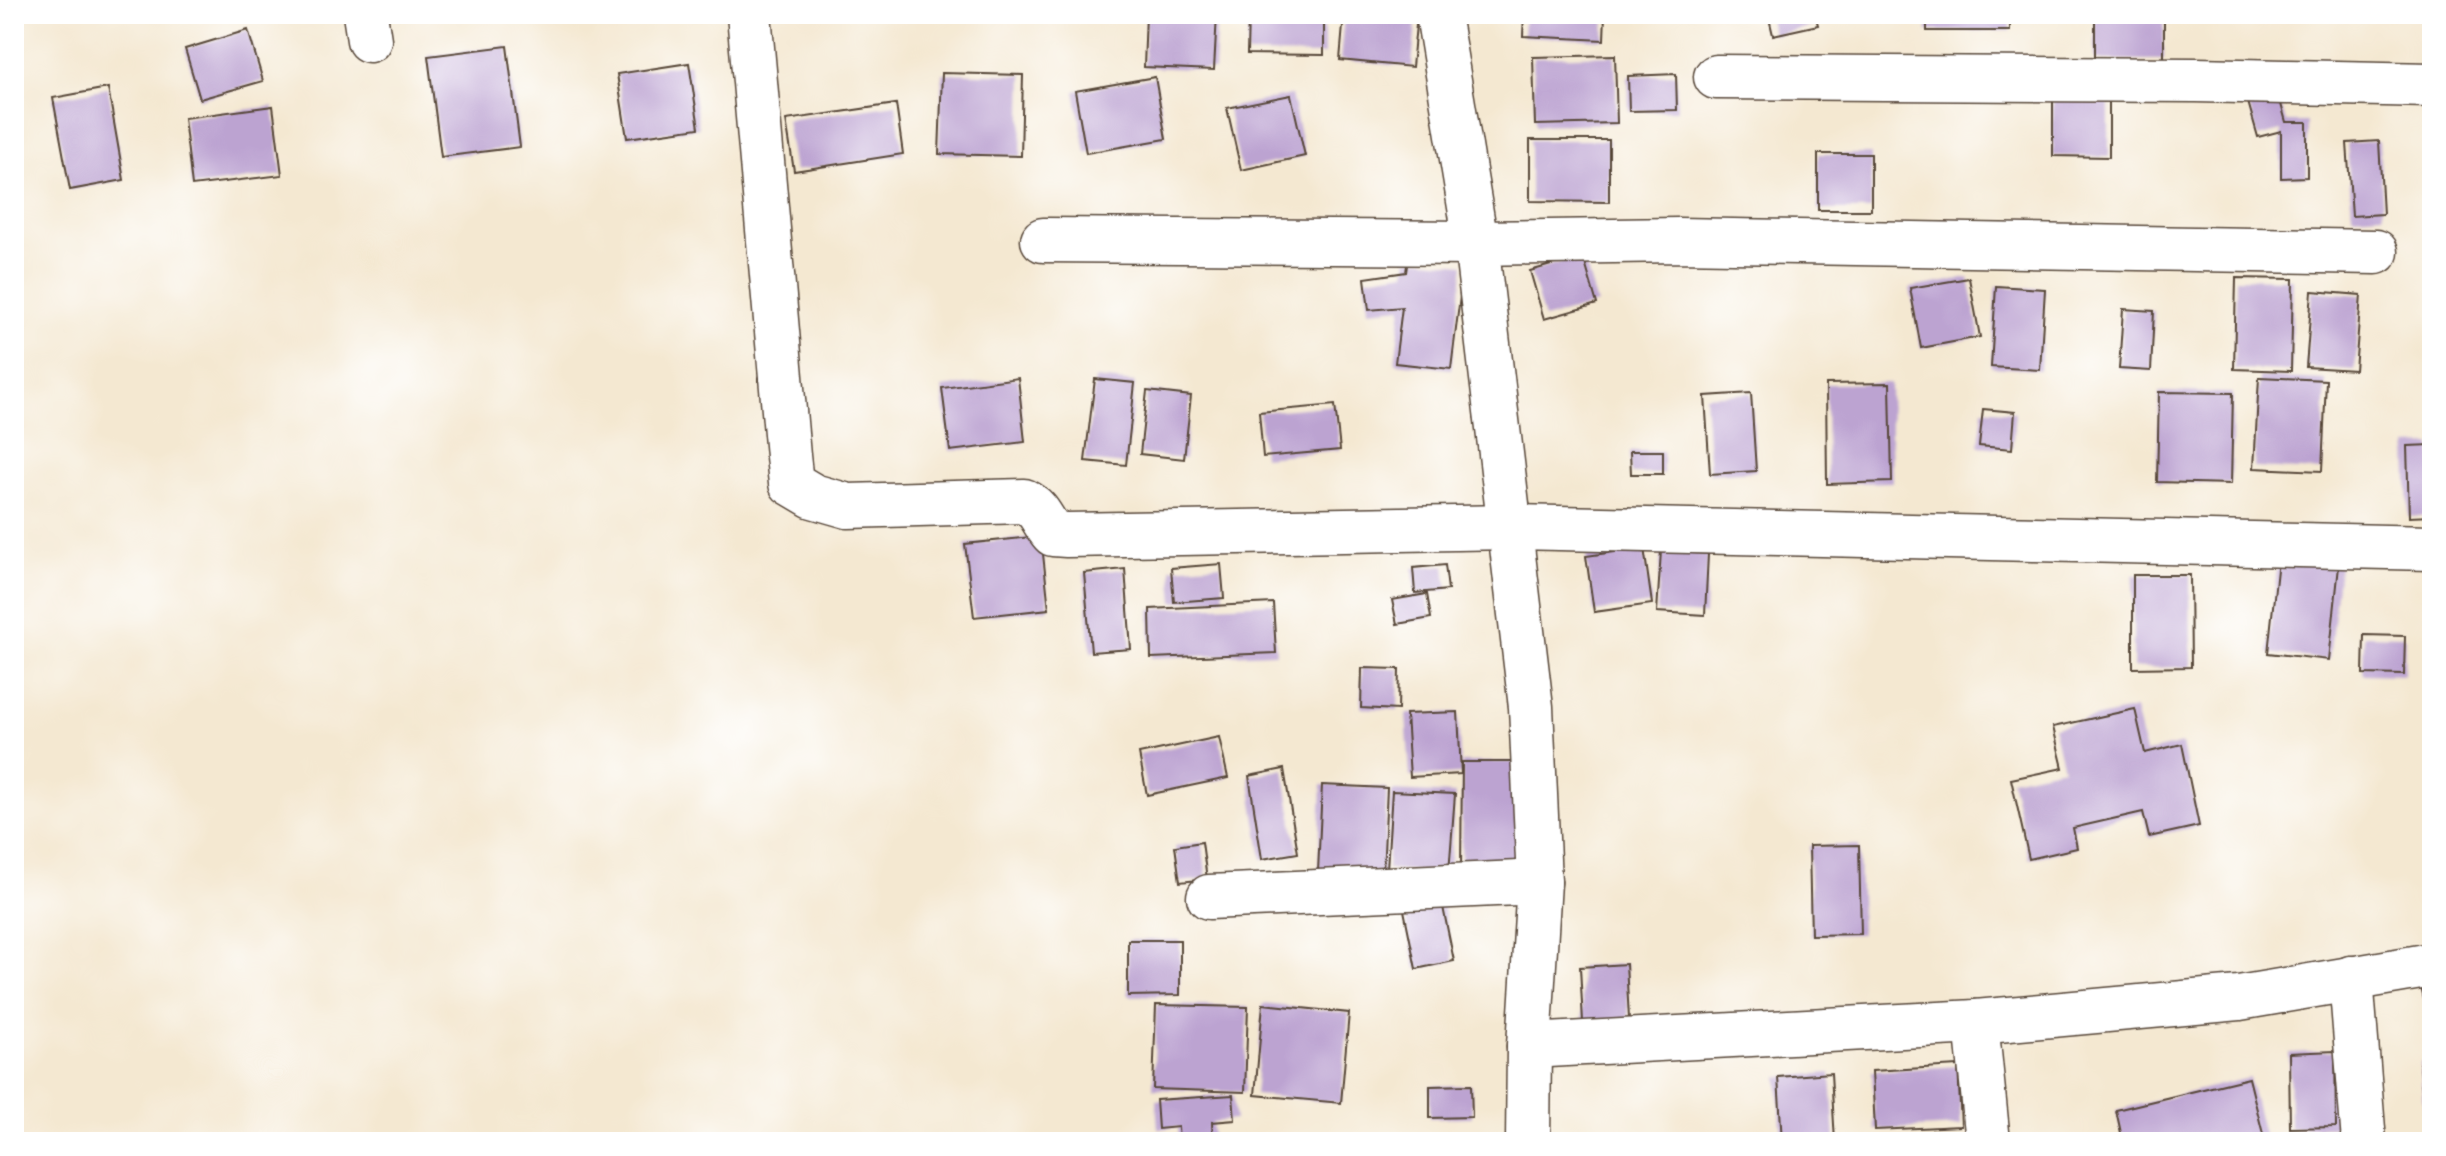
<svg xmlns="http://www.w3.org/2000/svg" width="2446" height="1156" viewBox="0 0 2446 1156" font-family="'Comic Neue',sans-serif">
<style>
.building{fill:#bca3d1}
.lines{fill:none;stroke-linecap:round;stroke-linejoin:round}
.minor-casing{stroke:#574639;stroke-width:47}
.minor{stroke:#fff;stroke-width:44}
</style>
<rect width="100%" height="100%" fill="#fff"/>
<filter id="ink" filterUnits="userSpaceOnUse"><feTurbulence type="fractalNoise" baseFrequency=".0125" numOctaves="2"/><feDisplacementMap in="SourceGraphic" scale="16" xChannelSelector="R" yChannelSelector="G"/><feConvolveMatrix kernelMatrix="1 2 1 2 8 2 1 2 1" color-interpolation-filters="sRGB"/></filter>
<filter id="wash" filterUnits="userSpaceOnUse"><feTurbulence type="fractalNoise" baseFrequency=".006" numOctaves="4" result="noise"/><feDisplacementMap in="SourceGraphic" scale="32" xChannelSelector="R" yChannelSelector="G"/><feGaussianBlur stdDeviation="1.8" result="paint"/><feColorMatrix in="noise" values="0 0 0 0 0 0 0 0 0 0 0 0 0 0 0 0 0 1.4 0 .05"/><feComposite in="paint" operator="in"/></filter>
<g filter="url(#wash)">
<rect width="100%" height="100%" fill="#f4e8d1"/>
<g id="blocks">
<g class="building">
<polygon points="1146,14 1217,14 1214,70 1144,67"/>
<polygon points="1248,14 1324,14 1324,55 1247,54"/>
<polygon points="1344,14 1417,14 1412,67 1340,60"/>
<polygon points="1524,14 1605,14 1604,40 1523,36"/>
<polygon points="1768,14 1815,14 1818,25 1773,35"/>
<rect x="1927" y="14" width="83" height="17"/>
<rect x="2095" y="14" width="69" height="46"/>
<polygon points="248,30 263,81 200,99 185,49"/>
<polygon points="507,46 520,147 441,157 428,56"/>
<polygon points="1615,55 1617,123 1535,125 1533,57"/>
<polygon points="689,63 699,128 627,138 617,74"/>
<polygon points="942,73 1023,75 1021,156 939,154"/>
<polygon points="1676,74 1677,110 1629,111 1628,76"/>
<polygon points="1155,77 1166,139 1086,153 1075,91"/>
<polygon points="2276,86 2286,122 2307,122 2307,177 2281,178 2281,131 2258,137 2246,95"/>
<polygon points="108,88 124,180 70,190 53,98"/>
<polygon points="1291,95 1305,156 1241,170 1227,108"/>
<polygon points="2053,100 2109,100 2109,157 2053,156"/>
<polygon points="896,104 903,154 794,171 786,120"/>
<polygon points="273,106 282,175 192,186 184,118"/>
<polygon points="1530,140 1609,140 1609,202 1530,201"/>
<polygon points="2379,141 2383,214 2352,216 2347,143"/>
<rect x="1818" y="154" width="53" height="56"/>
<polygon points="1583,256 1597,304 1544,319 1530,271"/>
<polygon points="1408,258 1464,264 1451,369 1395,363 1402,307 1369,310 1365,278 1406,272"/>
<polygon points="1969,278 1980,337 1921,348 1910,288"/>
<polygon points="2236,278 2293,279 2291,371 2234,369"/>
<polygon points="1996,286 2045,289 2040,370 1991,367"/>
<polygon points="2312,291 2361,295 2355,370 2306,367"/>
<polygon points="2123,309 2154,311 2151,371 2119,369"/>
<polygon points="2259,377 2326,380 2322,471 2254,468"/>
<polygon points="1018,378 1025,442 950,451 942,388"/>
<polygon points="1095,379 1135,383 1126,465 1085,461"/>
<polygon points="1890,383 1892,482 1827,484 1826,384"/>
<polygon points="1147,391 1191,396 1184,459 1140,454"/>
<polygon points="2159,392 2233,393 2231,484 2157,482"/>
<polygon points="1751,393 1756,471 1710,474 1705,396"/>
<polygon points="1335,405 1340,450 1263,457 1259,412"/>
<polygon points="1983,409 2015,412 2012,449 1979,446"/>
<polygon points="2432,445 2432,516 2409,517 2407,446"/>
<polygon points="1630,451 1663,451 1663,474 1631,474"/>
<polygon points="1041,536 1049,609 974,617 965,544"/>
<polygon points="1644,548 1652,604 1594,612 1586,556"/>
<polygon points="1661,551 1708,554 1705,615 1657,612"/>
<polygon points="2278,560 2339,566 2329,660 2268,653"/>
<polygon points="1221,564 1224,598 1174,602 1171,568"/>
<polygon points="1445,565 1448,590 1415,593 1413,568"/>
<polygon points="1125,569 1131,649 1091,652 1084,573"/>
<polygon points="2133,575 2190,575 2191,667 2133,668"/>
<polygon points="1427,594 1431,618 1397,624 1392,600"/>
<polygon points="1273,603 1276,653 1151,658 1150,609"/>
<polygon points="2364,635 2405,636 2404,675 2363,674"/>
<polygon points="1362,668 1399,669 1398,710 1361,708"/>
<polygon points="2135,709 2145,753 2182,744 2199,826 2149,837 2143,812 2073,828 2077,848 2029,859 2011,779 2063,768 2053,727"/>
<polygon points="1458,712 1461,774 1410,777 1406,714"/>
<polygon points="1219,737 1228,778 1147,795 1139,754"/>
<polygon points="1462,762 1523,762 1522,872 1461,871"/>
<polygon points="1284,769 1298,853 1262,859 1249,776"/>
<polygon points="1322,785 1387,788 1383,874 1318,872"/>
<polygon points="1392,791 1455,794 1449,873 1387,869"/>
<polygon points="1202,842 1207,879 1180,882 1175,846"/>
<polygon points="1859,845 1861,934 1811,935 1809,846"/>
<polygon points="1442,902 1454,961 1416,969 1404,910"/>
<polygon points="1128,940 1180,940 1180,995 1128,996"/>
<polygon points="1626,964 1629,1019 1583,1022 1580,967"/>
<polygon points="2432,976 2432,1026 2431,1026 2419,980"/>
<polygon points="1263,1004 1349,1013 1341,1103 1255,1095"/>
<polygon points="1156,1005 1248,1007 1245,1092 1153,1089"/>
<polygon points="2335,1051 2336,1127 2290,1128 2289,1053"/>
<polygon points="2420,1062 2432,1062 2432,1118 2424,1118"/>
<polygon points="1958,1066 1961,1126 1875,1130 1872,1071"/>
<polygon points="1831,1073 1835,1142 1782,1142 1778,1077"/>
<polygon points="2249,1078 2265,1142 2123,1142 2116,1110"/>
<polygon points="1471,1085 1472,1117 1430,1118 1430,1086"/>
<polygon points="1233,1095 1235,1120 1212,1122 1213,1142 1179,1142 1178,1127 1158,1129 1156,1100"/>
</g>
</g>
</g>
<g filter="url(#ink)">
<use href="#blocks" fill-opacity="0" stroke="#574639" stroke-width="2"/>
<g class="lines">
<defs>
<g id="minor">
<polyline points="365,14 369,40"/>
<path d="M749 14 788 456 791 483 813 496 848 506 1024 501C1041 509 1041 520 1053 534L1067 535 1512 527 2432 548"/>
<polyline points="1438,14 1476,243 1531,707 1539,882 1529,1046 1528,1142"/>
<polyline points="1716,77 2196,80 2432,85"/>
<polyline points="1043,240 1476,243 1678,240 2376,252"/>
<polyline points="1209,897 1539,882"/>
<polyline points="2351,978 2364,1142"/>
<polyline points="1976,1022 1988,1142"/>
<polyline points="1529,1046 1976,1022 2239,998 2432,965"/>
</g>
</defs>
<use href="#minor" class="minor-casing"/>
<use href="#minor" class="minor"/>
</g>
</g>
<rect width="2446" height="1156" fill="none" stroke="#fff" stroke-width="48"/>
</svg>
